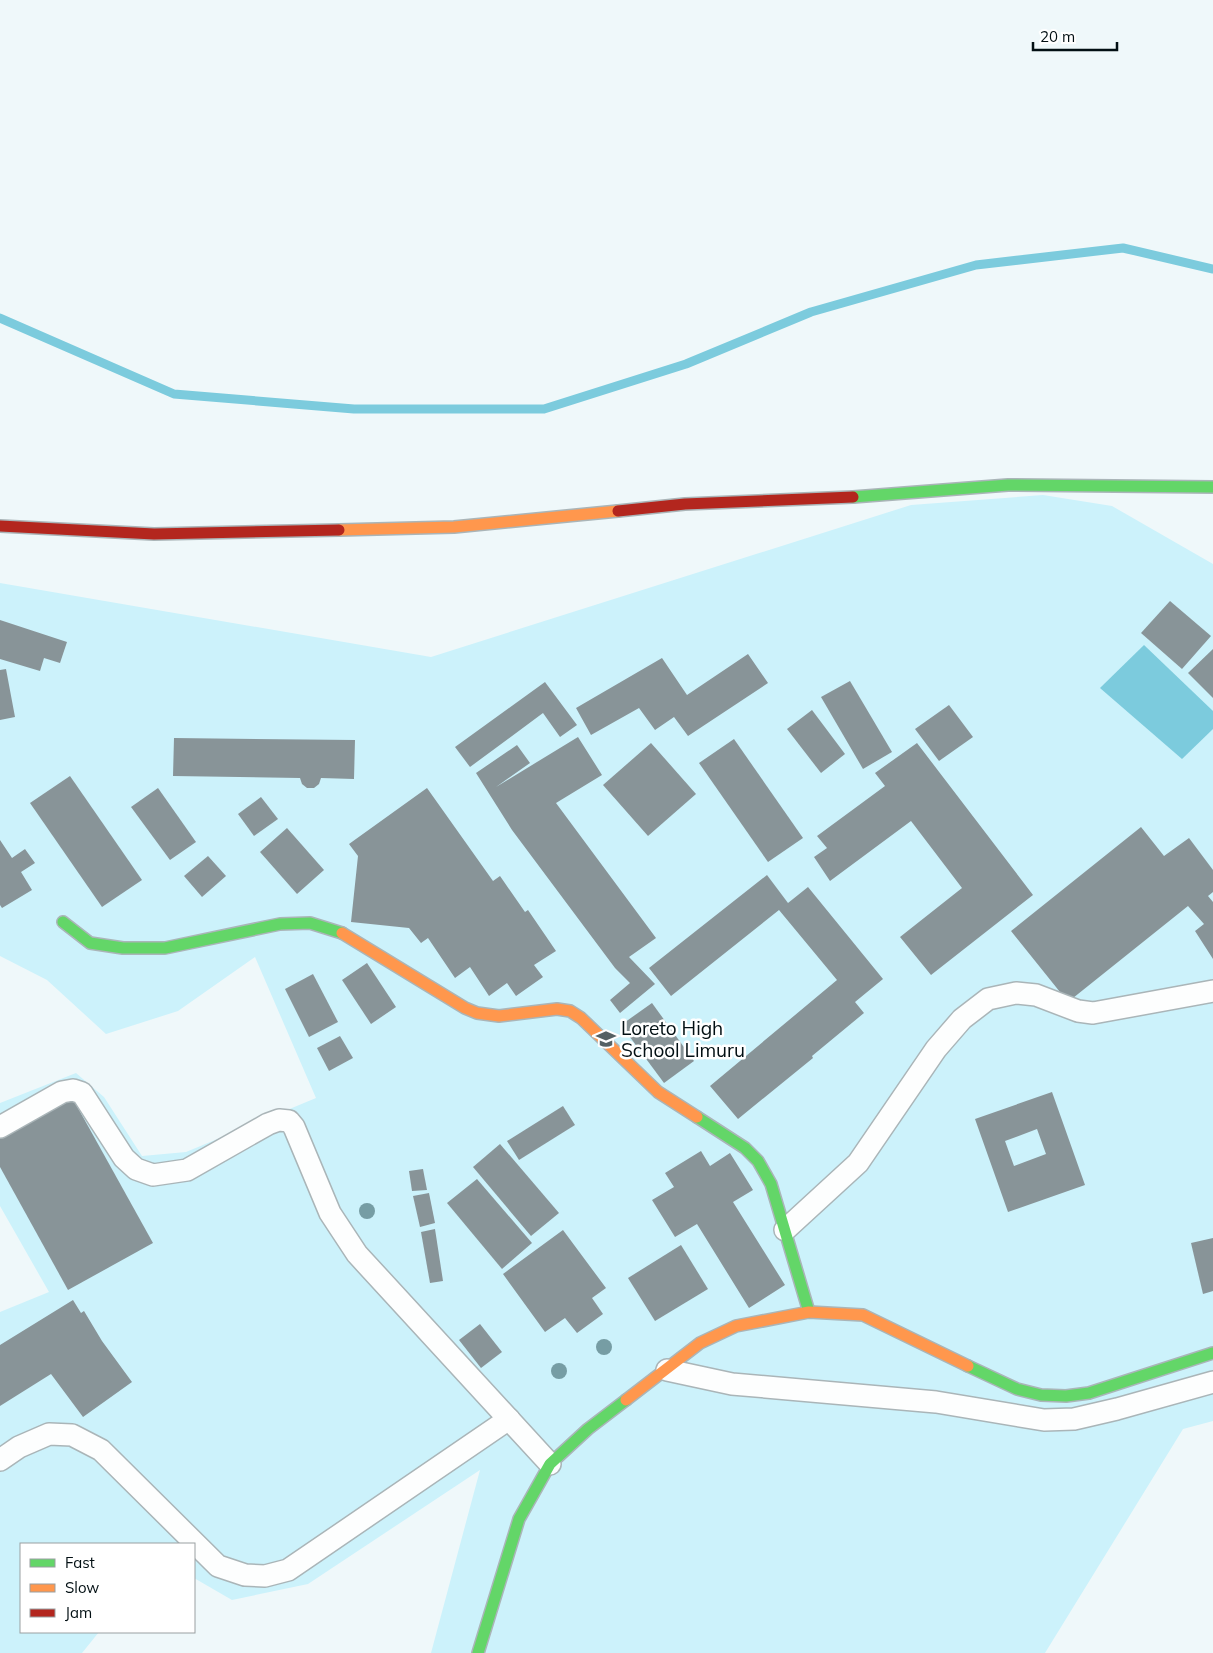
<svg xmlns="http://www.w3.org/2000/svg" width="1213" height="1653" viewBox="0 0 1213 1653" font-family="Mulish,sans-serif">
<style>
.green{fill:#ccf2fb}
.water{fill:#7ccbdd}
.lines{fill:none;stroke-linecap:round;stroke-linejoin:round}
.stream{stroke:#7ccbdd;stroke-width:9}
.building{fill:#889498;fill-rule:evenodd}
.street-casing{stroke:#aab5b8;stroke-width:24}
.fast-casing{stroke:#aab5b8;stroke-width:14}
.slow-casing{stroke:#aab5b8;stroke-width:14}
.jam-casing{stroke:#aab5b8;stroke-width:14}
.street{stroke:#fdfefe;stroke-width:21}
.fast{stroke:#63d668;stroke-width:11}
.slow{stroke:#ff974d;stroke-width:11}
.jam{stroke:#b3261e;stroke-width:11}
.tree{fill:#769da4}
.labels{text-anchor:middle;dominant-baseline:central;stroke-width:5;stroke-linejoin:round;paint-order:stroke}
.poi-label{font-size:19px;fill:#020f13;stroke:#fff;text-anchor:start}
</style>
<rect width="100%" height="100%" fill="#eff8fa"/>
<polygon class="green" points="1043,495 1112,506 1213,564 1213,1421 1183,1429 1045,1653 431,1653 480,1470 308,1584 232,1600 194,1578 194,1544 21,1544 21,1632 99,1632 82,1653 0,1653 0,1312 49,1292 0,1206 0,1103 76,1073 104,1097 142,1156 186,1152 316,1098 255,957 178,1011 106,1034 47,980 0,956 0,583 431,657 911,505"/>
<polygon class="water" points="1144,645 1213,711 1213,729 1182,759 1100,688"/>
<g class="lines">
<polyline class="stream" points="0,318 174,394 354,409 544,409 686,364 811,312 976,265 1123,248 1213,269"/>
</g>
<g class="building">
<polygon points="1170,601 1211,636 1182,669 1141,633"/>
<polygon points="0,620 67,642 60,663 44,658 40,671 0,659"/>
<polygon points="1213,649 1213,698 1188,673"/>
<polygon points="748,654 768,683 688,736 674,717 655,730 639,708 591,735 576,708 662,658 687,695"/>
<polygon points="6,669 15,717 0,720 0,670"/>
<polygon points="850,681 892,752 863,769 821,697"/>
<polygon points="545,682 577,725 560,737 543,713 470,767 455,747"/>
<polygon points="949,705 973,737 939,761 915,729"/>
<polygon points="812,710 845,754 821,773 787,729"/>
<polygon points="578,737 602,775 556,803 656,938 629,957 655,984 620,1013 610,1000 630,983 615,968 512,830 476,773 517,745 530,763 496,787"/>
<polygon points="174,738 355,740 354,779 321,778 319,784 314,788 307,788 302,784 300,778 173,776"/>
<polygon points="734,739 803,838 768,862 699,763"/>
<polygon points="651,743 696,794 648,836 603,785"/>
<polygon points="917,743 1033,895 931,975 900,937 962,888 911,821 830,881 814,857 827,848 817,836 885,786 875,773"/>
<polygon points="70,776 142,880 102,907 30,803"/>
<polygon points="158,788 196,842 170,860 131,807"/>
<polygon points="427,788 493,881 500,876 525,912 528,910 556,951 534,965 543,977 516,996 507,983 489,996 470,967 455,978 428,938 421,943 409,928 351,922 358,856 349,844"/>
<polygon points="261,797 278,819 254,836 238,814"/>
<polygon points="1141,827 1164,856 1189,838 1213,870 1213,892 1208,896 1213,902 1213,959 1195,931 1204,924 1188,906 1068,1002 1011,931"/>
<polygon points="287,828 324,870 297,894 260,852"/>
<polygon points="0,840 12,858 25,849 35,863 21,872 32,890 2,908 0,905"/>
<polygon points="208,856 226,876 202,897 184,876"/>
<polygon points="767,875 788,903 808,887 883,979 855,1002 864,1013 812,1056 813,1058 738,1119 710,1086 837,980 779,910 671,996 649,968"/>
<polygon points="367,963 396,1007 371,1024 342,980"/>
<polygon points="313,974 338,1022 309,1037 285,989"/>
<polygon points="652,1003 694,1061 664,1083 621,1025"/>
<polygon points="340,1036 353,1058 329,1071 317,1048"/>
<path d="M1052 1092 1085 1185 1008 1212 975 1119ZM1037 1129 1046 1154 1014 1166 1005 1141Z"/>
<polygon points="73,1099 153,1243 68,1290 0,1167 0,1139"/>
<polygon points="563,1106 575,1125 519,1160 507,1141"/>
<polygon points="500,1144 559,1213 531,1236 473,1167"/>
<polygon points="701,1151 710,1166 730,1153 753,1190 733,1202 785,1285 749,1308 697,1224 675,1237 652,1200 674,1187 665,1173"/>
<polygon points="423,1169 427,1190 412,1191 409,1171"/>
<polygon points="477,1179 532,1243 502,1269 447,1203"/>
<polygon points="429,1193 435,1223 420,1227 413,1196"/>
<polygon points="435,1229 443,1281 430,1283 421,1232"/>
<polygon points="563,1230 606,1288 592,1298 603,1314 577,1333 565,1318 545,1332 503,1274"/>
<polygon points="1213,1238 1213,1291 1203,1294 1191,1243"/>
<polygon points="681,1245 708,1289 655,1321 628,1278"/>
<polygon points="73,1300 81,1313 84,1311 102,1341 132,1382 83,1417 51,1374 0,1406 0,1345"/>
<polygon points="480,1324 502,1352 481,1368 459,1340"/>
</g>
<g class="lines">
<defs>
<g id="street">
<polyline points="0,1127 62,1092 73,1090 82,1093 124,1158 136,1169 153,1175 187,1170 268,1124 279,1120 289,1121 294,1127 330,1213 357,1254 550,1464"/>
<polyline points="785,1230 858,1163 936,1049 962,1019 988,999 1016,993 1036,995 1078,1011 1093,1013 1213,991"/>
<polyline points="667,1370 732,1384 936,1402 1044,1420 1074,1419 1117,1409 1213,1382"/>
<polyline points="0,1460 19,1447 49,1434 72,1435 101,1450 218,1566 245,1575 265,1576 288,1570 509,1419"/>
</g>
<g id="fast">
<polyline points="853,497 1008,485 1213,487"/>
<polyline points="63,922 90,943 123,948 165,948 280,924 310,923 342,933"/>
<polyline points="697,1117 745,1148 758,1161 771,1184 809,1312"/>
<polyline points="968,1366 1017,1389 1041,1395 1066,1396 1089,1393 1213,1353"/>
<polyline points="478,1653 519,1519 550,1464 588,1429 626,1400"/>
</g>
<g id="slow">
<polyline points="339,530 454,527 618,511"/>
<polyline points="342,933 465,1008 477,1013 499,1016 557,1009 570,1011 581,1018 658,1092 697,1117"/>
<polyline points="626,1400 700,1343 736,1326 809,1312 863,1315 968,1366"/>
</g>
<g id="jam">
<polyline points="618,511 685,504 853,497"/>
<polyline points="0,526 154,534 339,530"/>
</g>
</defs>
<use href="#street" class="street-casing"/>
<use href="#fast" class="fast-casing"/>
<use href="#slow" class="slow-casing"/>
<use href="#jam" class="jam-casing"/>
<use href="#street" class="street"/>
<use href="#fast" class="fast"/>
<use href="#slow" class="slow"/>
<use href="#jam" class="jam"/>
</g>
<g class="tree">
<circle cx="367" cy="1211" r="8"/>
<circle cx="604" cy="1347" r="8"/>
<circle cx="559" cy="1371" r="8"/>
</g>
<defs>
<symbol id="school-bare" viewBox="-9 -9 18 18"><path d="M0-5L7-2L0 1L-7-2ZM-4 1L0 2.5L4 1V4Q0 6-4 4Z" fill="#556164" stroke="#fff" stroke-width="2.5" paint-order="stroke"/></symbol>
</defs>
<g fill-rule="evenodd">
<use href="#school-bare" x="592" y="1025" width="28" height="28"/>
</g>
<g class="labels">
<g class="poi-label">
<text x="621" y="1028">Loreto High<tspan x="621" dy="22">School Limuru</tspan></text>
</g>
</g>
<rect x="20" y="1543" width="175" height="90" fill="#ffffff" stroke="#9a9fa1"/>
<rect x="30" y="1559" width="25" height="8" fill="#63d668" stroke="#9a9fa1"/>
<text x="65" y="1568" font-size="15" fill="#020f13">Fast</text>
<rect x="30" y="1584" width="25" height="8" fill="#ff974d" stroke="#9a9fa1"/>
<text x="65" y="1593" font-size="15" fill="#020f13">Slow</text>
<rect x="30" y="1609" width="25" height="8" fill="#b3261e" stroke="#9a9fa1"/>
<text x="65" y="1618" font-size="15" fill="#020f13">Jam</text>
<path d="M1033 42v8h84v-8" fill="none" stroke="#020f13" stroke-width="2.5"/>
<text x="1040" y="42" font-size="15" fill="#020f13" stroke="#ffffff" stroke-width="4" paint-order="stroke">20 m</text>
</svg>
